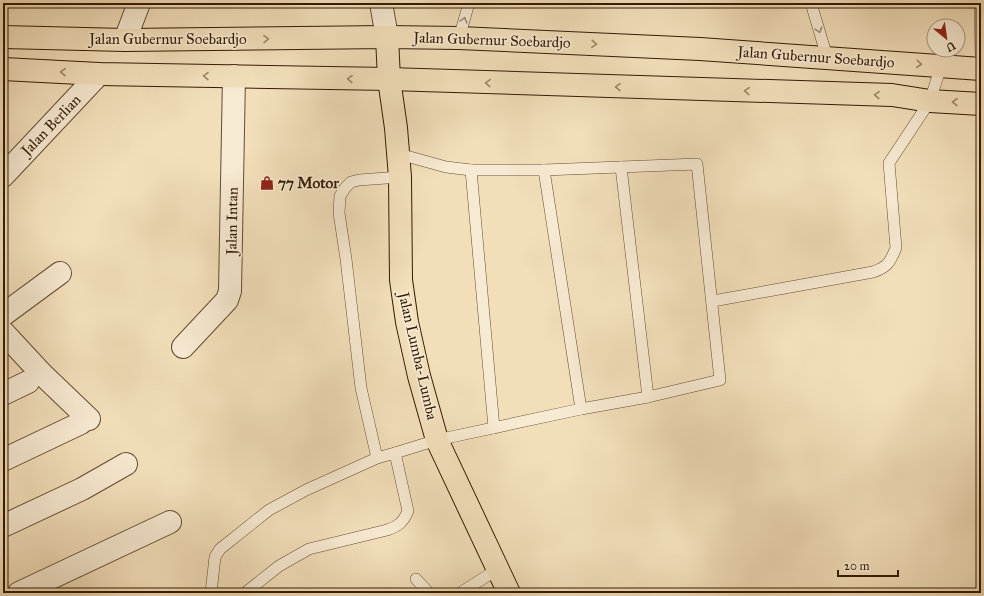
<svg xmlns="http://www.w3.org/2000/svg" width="984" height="596" viewBox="0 0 984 596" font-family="'IM FELL Great Primer',serif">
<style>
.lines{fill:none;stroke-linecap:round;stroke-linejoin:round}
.service-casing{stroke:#644b31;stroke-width:12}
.minor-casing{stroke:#644b31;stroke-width:24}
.tertiary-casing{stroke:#644b31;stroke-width:24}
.trunk-casing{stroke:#341a03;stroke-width:24}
.service{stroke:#f7ead2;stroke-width:11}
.minor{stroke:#f7ead2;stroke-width:22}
.tertiary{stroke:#f7ead2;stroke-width:22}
.trunk{stroke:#f2dfba;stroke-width:22}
.oneway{stroke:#9f8c75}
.oneway2{stroke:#9c8668}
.labels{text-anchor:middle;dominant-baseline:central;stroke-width:3.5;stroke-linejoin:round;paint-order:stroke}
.street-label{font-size:15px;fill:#341a03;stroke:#f7ead2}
.poi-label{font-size:15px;font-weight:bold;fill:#341a03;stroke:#f7ead2;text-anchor:start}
</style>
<rect width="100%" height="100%" fill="#f2dfba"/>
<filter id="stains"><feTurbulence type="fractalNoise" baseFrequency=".005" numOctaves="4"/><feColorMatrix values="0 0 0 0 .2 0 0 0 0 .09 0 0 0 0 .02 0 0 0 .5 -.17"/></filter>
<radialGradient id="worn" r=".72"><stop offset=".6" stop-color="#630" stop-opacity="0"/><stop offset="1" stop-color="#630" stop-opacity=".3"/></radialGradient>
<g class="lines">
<defs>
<g id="service">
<polyline points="811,3 827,57"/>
<polyline points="980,3 981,60"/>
<polyline points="459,38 469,3"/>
<polyline points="621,167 648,397"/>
<polyline points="471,170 494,428"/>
<polyline points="544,170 581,409"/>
<path d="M713 301 873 272C888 267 890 262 896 248L889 163 930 101 941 66"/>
<polyline points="395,453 437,440 581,409 648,397 720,380 697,164 544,170 471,170 446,167 399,154"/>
<polyline points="377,458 361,388 346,259 339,213 340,196 345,188 351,182 359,180 400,177"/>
<polyline points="416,579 429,593"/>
<path d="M211 593 215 557 220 549 269 510 306 490 377 458 395 453 408 511C403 523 398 526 387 530L309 549 279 566 245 593"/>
<polyline points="460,593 498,569"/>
</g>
<g id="minor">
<polyline points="381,3 387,37"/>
<polyline points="125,40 139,3"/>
<polyline points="3,315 60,273"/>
<polyline points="3,332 42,374 89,419"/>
<polyline points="183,347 227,300 230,291 234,76"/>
<polyline points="3,394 28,382"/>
<polyline points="3,460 81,423"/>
<polyline points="3,526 82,489 126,464"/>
<polyline points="19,593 170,522"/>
</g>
<polyline id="tertiary" points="3,176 99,74"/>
<g id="trunk">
<polyline points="3,37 125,40 387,37 459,38 700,49 981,69"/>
<polyline points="387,37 389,79 396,128 400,177 401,280 407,322 419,376 437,440 509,593"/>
<polyline points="3,69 99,74 389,79 892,95 930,101 981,104"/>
</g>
</defs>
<use href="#service" class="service-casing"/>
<use href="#minor" class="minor-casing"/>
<use href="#tertiary" class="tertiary-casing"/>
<use href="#trunk" class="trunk-casing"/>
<use href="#service" class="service"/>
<use href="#minor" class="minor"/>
<use href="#tertiary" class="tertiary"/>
<use href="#trunk" class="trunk"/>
</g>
<defs><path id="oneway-chevron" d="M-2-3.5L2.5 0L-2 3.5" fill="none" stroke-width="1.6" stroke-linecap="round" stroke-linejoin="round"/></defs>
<g class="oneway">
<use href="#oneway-chevron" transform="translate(464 20) rotate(-74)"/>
<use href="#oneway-chevron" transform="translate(819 30) rotate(74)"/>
</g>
<g class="oneway2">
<use href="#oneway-chevron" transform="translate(266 39) rotate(-1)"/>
<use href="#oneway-chevron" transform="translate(594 44) rotate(3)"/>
<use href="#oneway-chevron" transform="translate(919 64) rotate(5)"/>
<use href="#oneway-chevron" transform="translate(63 72) rotate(-177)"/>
<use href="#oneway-chevron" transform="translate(206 76) rotate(-179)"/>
<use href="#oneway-chevron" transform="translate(350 79) rotate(-179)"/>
<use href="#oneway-chevron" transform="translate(488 83) rotate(-178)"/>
<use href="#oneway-chevron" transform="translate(618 87) rotate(-178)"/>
<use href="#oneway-chevron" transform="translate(747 91) rotate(-178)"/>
<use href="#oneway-chevron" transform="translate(877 95) rotate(-178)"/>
<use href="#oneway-chevron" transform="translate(955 102) rotate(-177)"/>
</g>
<defs>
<symbol id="shop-bare" viewBox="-9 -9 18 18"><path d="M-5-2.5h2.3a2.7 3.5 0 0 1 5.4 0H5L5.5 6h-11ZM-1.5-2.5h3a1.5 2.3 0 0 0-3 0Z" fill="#8f2418" stroke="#f7ead2" stroke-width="2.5" paint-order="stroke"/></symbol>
</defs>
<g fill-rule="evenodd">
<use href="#shop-bare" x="257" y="173" width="20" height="20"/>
</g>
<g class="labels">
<g class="street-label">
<text x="168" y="39">Jalan Gubernur Soebardjo</text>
<text transform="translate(492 40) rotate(2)">Jalan Gubernur Soebardjo</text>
<text transform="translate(816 57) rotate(4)">Jalan Gubernur Soebardjo</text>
<text transform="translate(51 125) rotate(-46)">Jalan Berlian</text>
<text transform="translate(232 221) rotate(-89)">Jalan Intan</text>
<text transform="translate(418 356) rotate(77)">Jalan Lumba-Lumba</text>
</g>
<g class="poi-label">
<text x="278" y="183">77 Motor</text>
</g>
</g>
<rect width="984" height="596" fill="none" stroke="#f2dfba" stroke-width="16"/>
<rect x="4" y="4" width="976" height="588" fill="none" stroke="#341a03" stroke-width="2"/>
<rect x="8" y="8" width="968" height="580" fill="none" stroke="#341a03"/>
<g transform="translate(946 38) rotate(151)"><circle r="19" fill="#f7ead2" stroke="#a9977f"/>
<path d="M0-3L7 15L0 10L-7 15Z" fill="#8f2418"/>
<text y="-6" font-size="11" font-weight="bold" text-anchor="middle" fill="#341a03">U</text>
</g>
<path d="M838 570v6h60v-6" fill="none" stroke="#341a03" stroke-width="2"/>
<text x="844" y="570" font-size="12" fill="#341a03" stroke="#f7ead2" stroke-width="3" paint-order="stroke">20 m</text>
<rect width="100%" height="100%" filter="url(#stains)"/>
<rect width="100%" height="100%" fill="url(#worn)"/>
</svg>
